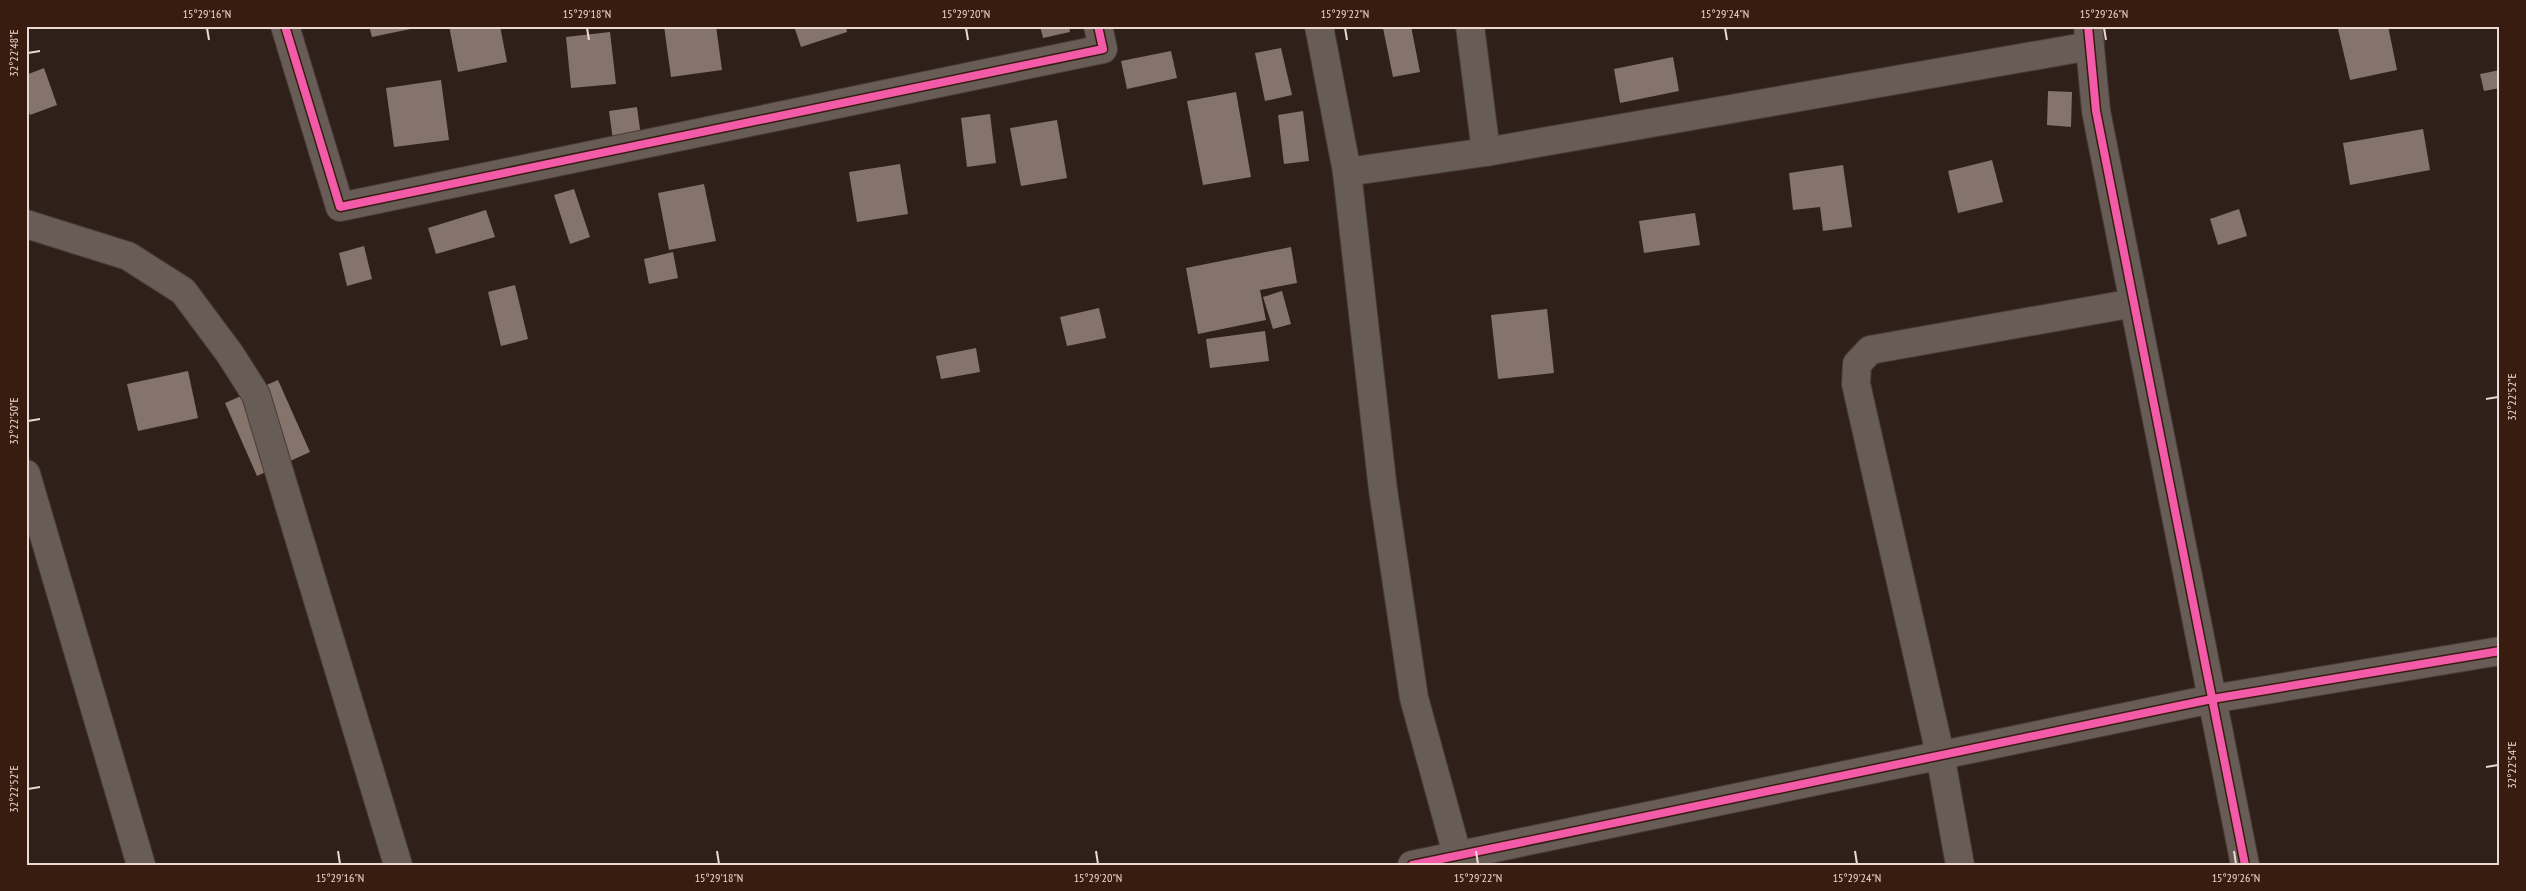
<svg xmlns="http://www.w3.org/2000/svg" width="2526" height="891" viewBox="0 0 2526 891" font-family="'PT Sans Narrow',sans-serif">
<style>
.building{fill:#85746c}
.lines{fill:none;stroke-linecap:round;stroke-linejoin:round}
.minor-casing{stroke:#493b37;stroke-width:30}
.minor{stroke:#675c56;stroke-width:28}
.cycleway-casing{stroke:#381c10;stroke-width:11}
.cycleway{stroke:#f35aa7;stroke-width:8}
.ticks{fill:none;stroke:#ecd8d0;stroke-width:2}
.neatline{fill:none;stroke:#ecd8d0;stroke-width:2}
.ticks-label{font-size:12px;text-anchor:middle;fill:#ecd8d0}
</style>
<rect width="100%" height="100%" fill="#2f2019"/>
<g class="building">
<polygon points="369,26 420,26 420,27 372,37"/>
<polygon points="449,26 500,26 507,62 458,72"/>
<polygon points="664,26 716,26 722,70 671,77"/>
<polygon points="794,26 846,26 847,32 801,47"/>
<polygon points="1040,26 1069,26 1070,32 1043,38"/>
<polygon points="1390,26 1411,26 1420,72 1393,77 1383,28"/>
<polygon points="2353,26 2388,26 2397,70 2350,80 2338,29"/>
<polygon points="610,32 616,84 571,88 566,37"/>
<polygon points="1281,48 1292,95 1265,101 1255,53"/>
<polygon points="1171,51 1177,78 1127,89 1121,61"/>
<polygon points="1673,57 1679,91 1620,103 1614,69"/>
<polygon points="44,68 57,105 30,115 26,106 26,75"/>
<polygon points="2500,70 2500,88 2484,91 2480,74"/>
<polygon points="441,80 449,140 394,147 386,88"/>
<polygon points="2048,91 2072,92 2071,127 2047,125"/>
<polygon points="1236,92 1251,177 1203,185 1187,101"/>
<polygon points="637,107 641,137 613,140 609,111"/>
<polygon points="1303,111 1309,161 1284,164 1278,115"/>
<polygon points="990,114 996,163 967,167 961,118"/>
<polygon points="1057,120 1067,178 1021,186 1010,128"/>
<polygon points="2423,129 2430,170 2350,185 2343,143"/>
<polygon points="1992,160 2003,202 1958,213 1948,171"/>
<polygon points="900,164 908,214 857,222 849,172"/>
<polygon points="1843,165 1852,227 1823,231 1820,207 1793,210 1789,173"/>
<polygon points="704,184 716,241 669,250 658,193"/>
<polygon points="574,189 590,237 570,244 554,195"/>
<polygon points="2239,209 2247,236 2218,245 2210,219"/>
<polygon points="486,210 495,237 436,254 428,228"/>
<polygon points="1695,213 1700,245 1644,253 1639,221"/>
<polygon points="364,246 372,279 347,286 339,253"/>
<polygon points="1291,247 1297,283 1260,290 1266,320 1198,334 1186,268"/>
<polygon points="673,252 678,278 649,284 644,259"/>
<polygon points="515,285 528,339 501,346 488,292"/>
<polygon points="1282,291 1291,324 1273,329 1263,297"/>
<polygon points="1099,308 1106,338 1067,346 1060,317"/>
<polygon points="1547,309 1554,373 1498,379 1491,315"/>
<polygon points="1265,331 1269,361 1210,368 1206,339"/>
<polygon points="976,348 980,372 941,379 936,356"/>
<polygon points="188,371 198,418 138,431 127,384"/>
<polygon points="278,380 310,452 257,476 225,403"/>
</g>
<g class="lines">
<defs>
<g id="minor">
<polyline points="285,26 340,207 1103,49 1098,26"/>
<polyline points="1319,26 1347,172 1383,490 1414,698 1460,865"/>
<polyline points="1470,26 1486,152"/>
<polyline points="2088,26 2096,111 2245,865"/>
<polyline points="1347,172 1486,152 2090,46"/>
<polyline points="26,224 128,256 183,291 230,354 256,395 398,865"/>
<polyline points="26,474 141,865"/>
<polyline points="1412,865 2212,699 2500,651"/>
<polyline points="1960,865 1940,754 1856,384 1857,364 1870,350 2134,303"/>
</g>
</defs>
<use href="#minor" class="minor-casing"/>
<use href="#minor" class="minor"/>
<defs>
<g id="cycleway">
<polyline points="285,26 340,207 1103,49 1098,26"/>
<polyline points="2088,26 2096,111 2245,865"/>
<polyline points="1412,865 2212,699 2500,651"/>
</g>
</defs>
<use href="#cycleway" class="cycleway-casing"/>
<use href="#cycleway" class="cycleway"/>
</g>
<path class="ticks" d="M207 28 209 40M587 28 589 40M966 28 968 40M1345 28 1347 40M1725 28 1727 40M2104 28 2106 40M28 53 40 51M2486 399 2498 397M28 421 40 419M2486 767 2498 765M28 789 40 787M338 851 340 864M717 851 719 864M1096 851 1098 864M1476 851 1478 864M1855 851 1857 864M2234 851 2236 864"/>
<rect width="2526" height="891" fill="none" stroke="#381c10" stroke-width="55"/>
<rect x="28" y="28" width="2470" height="836" class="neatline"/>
<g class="ticks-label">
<text x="207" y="18">15°29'16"N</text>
<text x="587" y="18">15°29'18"N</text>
<text x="966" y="18">15°29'20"N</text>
<text x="1345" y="18">15°29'22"N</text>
<text x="1725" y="18">15°29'24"N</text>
<text x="2104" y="18">15°29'26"N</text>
<text transform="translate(14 53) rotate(-90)" y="4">32°22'48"E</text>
<text transform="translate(2512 397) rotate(-90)" y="4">32°22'52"E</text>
<text transform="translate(14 421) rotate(-90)" y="4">32°22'50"E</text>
<text transform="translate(2512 765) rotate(-90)" y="4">32°22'54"E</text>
<text transform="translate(14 789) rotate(-90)" y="4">32°22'52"E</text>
<text x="340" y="882">15°29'16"N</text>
<text x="719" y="882">15°29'18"N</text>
<text x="1098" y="882">15°29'20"N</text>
<text x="1478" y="882">15°29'22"N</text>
<text x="1857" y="882">15°29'24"N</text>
<text x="2236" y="882">15°29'26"N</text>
</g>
</svg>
